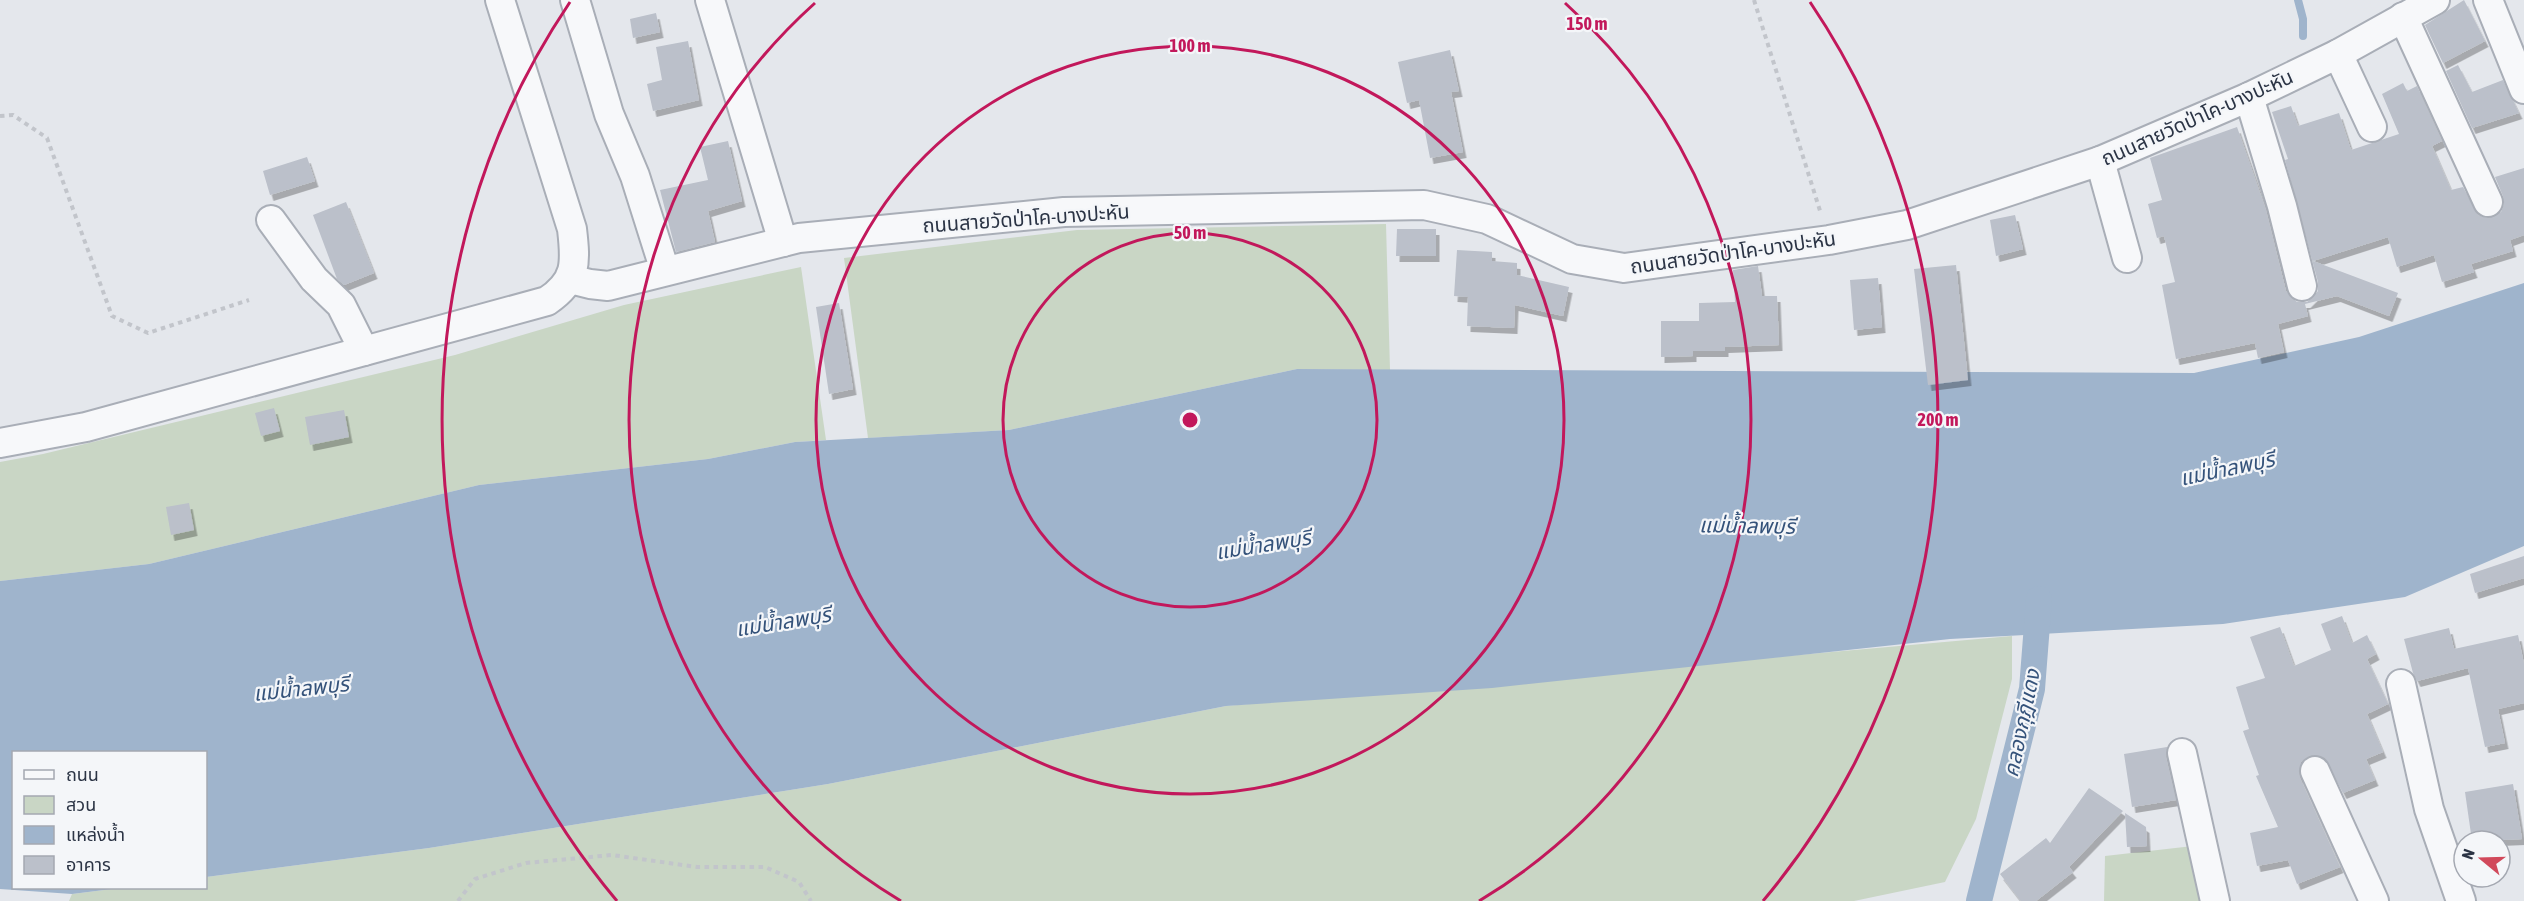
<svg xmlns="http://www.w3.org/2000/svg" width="2524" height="901" viewBox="0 0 2524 901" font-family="'Asap Condensed','Noto Sans Thai',sans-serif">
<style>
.green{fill:#c9d6c5}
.water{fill:#9fb4cc}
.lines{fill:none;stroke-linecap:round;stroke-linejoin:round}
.stream{stroke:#9fb4cc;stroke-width:8}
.canal{stroke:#9fb4cc;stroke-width:26}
.building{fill:#bbc0ca;filter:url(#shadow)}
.minor-casing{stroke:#a9aeb7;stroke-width:32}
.path{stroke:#c2c5cb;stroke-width:4;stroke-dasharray:4.5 4.5;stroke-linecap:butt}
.minor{stroke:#f7f8fa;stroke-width:28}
.ring{fill:none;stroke:#c2185b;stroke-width:3}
.labels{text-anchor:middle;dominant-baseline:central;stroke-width:4.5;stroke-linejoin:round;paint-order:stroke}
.street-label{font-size:20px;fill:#2b3445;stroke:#f4f6f9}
.water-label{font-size:21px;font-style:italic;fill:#34527a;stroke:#f4f6f9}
.centre{fill:#c2185b;stroke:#f4f6f9;stroke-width:3}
.ring-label{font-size:18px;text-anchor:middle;font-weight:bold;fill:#c2185b;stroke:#f4f6f9;stroke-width:4.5;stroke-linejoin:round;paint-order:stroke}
</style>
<defs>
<filter id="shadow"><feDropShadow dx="3.5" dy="6" stdDeviation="0" flood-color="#0004"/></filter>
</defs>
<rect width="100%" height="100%" fill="#e4e7ec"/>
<g class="green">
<polygon points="1386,224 1390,370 1297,369 1009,430 868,438 844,258 1077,230"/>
<polygon points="801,267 826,440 795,442 708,459 479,485 149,564 0,581 0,462 43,454 455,355 624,305"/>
<polygon points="2012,636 2012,679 1976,819 1945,882 1854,901 69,901 72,894 120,888 206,888 206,877 429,848 828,784 1226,706"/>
<polygon points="2193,846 2210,901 2104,901 2105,856"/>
</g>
<polygon class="water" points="2524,283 2524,546 2405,597 2223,624 1950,639 1492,688 1226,706 828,784 429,848 206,877 206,752 14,752 14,888 120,888 72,894 0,889 0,581 149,564 479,485 708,459 795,442 1009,430 1297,369 2194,373 2359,337"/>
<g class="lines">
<polyline class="stream" points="2298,0 2303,19 2303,36"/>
<polyline class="canal" points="1979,901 2032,689 2039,599"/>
</g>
<g class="building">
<polygon points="2464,0 2485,41 2443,63 2425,25"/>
<polygon points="656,13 660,32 633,38 630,19"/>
<polygon points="688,41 699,100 653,111 647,84 662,80 656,47"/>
<polygon points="1450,50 1459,91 1451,92 1463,152 1430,158 1419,100 1407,103 1398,62"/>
<polygon points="2458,65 2472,92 2503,80 2519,113 2472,128 2446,71"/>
<polygon points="2403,83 2407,91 2417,86 2442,141 2432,146 2451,190 2463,187 2478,215 2487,218 2501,212 2504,204 2503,196 2495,177 2524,168 2524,235 2510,240 2513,251 2471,264 2474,272 2442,282 2434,255 2397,267 2388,237 2313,261 2398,293 2389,316 2337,296 2305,304 2308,316 2278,324 2284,352 2258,358 2255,343 2176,359 2162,285 2175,282 2164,236 2157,238 2148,204 2162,200 2150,158 2237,127 2266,210 2286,291 2297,302 2307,302 2318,291 2318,282 2285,160 2288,159 2272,112 2291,106 2298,126 2339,113 2351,150 2399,134 2382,94"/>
<polygon points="728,141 742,201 708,211 715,242 676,252 660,190 708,180 700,147"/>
<polygon points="307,157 315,181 270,195 263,171"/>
<polygon points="346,202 374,273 344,285 337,279 313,215"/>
<polygon points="2015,215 2023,249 1996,256 1990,220"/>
<polygon points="1397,229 1436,229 1436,256 1396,256"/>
<polygon points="1457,250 1492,252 1492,261 1517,263 1517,275 1569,287 1563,316 1515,305 1514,328 1467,326 1468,297 1454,296"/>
<polygon points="1956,265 1968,380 1928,385 1914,269"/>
<polygon points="1758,266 1762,296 1777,296 1779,345 1725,347 1725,351 1693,351 1693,356 1661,357 1661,321 1699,321 1699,303 1735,302 1733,270"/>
<polygon points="1878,278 1882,327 1854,330 1850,280"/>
<polygon points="839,303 853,389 829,394 816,307"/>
<polygon points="274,408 280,431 261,436 255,413"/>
<polygon points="344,410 349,437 310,445 305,417"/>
<polygon points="189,503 194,530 171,535 166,507"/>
<polygon points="2524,556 2524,578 2475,593 2470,574"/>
<polygon points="2342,616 2352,643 2367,635 2376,654 2367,659 2388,704 2367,714 2383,752 2366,759 2375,780 2343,793 2325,758 2317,755 2309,756 2301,762 2300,778 2340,867 2297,884 2288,860 2257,866 2250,833 2278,827 2256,776 2259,775 2243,731 2249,729 2236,687 2265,678 2250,637 2280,627 2294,666 2331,650 2321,624"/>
<polygon points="2449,628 2454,649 2518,635 2524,664 2524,703 2498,709 2505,743 2485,747 2468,668 2417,681 2413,673 2404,639"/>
<polygon points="2167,747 2166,757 2176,800 2132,807 2124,754"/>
<polygon points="2513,784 2522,839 2472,841 2465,792"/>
<polygon points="2089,788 2123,811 2069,867 2073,872 2036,901 2021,901 2000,874 2046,838 2050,843"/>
<polygon points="2125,813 2146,827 2147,846 2127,847"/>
</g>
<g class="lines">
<defs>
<g id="minor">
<polyline points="575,0 609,114 635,176 665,271"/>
<polyline points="710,0 783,242"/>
<polyline points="2488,0 2524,89"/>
<polyline points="2403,17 2488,202"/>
<polyline points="2338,54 2372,127"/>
<polyline points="2249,97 2282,206 2302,286"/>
<polyline points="2100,161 2127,258"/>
<polyline points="271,220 314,279 341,305 364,351"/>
<polyline points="570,279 590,284 608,286 799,238 1064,212 1424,205 1487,219 1572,259 1624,268 1829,240 1907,225 2100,161 2249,97 2338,54 2435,0"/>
<path d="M0 443 86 427 547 301C577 281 576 263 572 229L500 0"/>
<polyline points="2401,684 2429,809 2461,901"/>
<polyline points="2182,753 2215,901"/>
<polyline points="2315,771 2374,901"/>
</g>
</defs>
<use href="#minor" class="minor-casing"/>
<g class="path">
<polyline points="1754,0 1821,214"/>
<polyline points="0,116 13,115 47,138 112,316 148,333 249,300"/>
<polyline points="458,901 475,879 526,863 612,855 697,867 765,867 799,882 811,901"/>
</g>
<use href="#minor" class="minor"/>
</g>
<g class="ring">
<circle cx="1190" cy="420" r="187"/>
<circle cx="1190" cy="420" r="374"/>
<path d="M901 901A561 561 0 0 1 815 3M1565 3A561 561 0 0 1 1479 901"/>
<path d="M617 901A748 748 0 0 1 570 2M1810 2A748 748 0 0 1 1763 901"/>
</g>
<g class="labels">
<g class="street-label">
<text transform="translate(2197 117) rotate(-24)">ถนนสายวัดป่าโค-บางปะหัน</text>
<text transform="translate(1026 218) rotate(-4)">ถนนสายวัดป่าโค-บางปะหัน</text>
<text transform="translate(1733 252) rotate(-8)">ถนนสายวัดป่าโค-บางปะหัน</text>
</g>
<g class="water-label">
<text transform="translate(2227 468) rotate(-12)">แม่น้ำลพบุรี</text>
<text transform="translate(1747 525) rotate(1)">แม่น้ำลพบุรี</text>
<text transform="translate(1263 544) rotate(-9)">แม่น้ำลพบุรี</text>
<text transform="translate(783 621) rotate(-9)">แม่น้ำลพบุรี</text>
<text transform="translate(301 688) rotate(-6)">แม่น้ำลพบุรี</text>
<text transform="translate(2021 723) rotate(-78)">คลองกุฎีแดง</text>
</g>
</g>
<circle cx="1190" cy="420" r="9" class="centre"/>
<g class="ring-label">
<text x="1587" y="30">150 m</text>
<text x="1190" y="52">100 m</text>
<text x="1190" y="239">50 m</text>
<text x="1938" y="426">200 m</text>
</g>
<rect x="12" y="751" width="195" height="138" fill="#f4f6f9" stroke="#a4a8b1" stroke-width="1.5"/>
<rect x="24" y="770" width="30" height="9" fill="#f7f8fa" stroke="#a4a8b1" stroke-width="1.5"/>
<text x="66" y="781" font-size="18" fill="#2b3445">ถนน</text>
<rect x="24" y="796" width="30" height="18" fill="#c9d6c5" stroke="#a4a8b1" stroke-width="1.5"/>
<text x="66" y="811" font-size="18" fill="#2b3445">สวน</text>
<rect x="24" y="826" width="30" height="18" fill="#9fb4cc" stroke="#a4a8b1" stroke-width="1.5"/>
<text x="66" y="841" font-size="18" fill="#2b3445">แหล่งน้ำ</text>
<rect x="24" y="856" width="30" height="18" fill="#bbc0ca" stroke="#a4a8b1" stroke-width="1.5"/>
<text x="66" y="871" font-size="18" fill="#2b3445">อาคาร</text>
<g transform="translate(2482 859) rotate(289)"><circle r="28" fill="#f4f6f9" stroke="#a4a8b1" stroke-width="1.5"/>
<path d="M0-4.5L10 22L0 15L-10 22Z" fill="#d1495b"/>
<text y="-9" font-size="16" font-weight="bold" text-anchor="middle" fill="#2b3445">N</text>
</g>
</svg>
